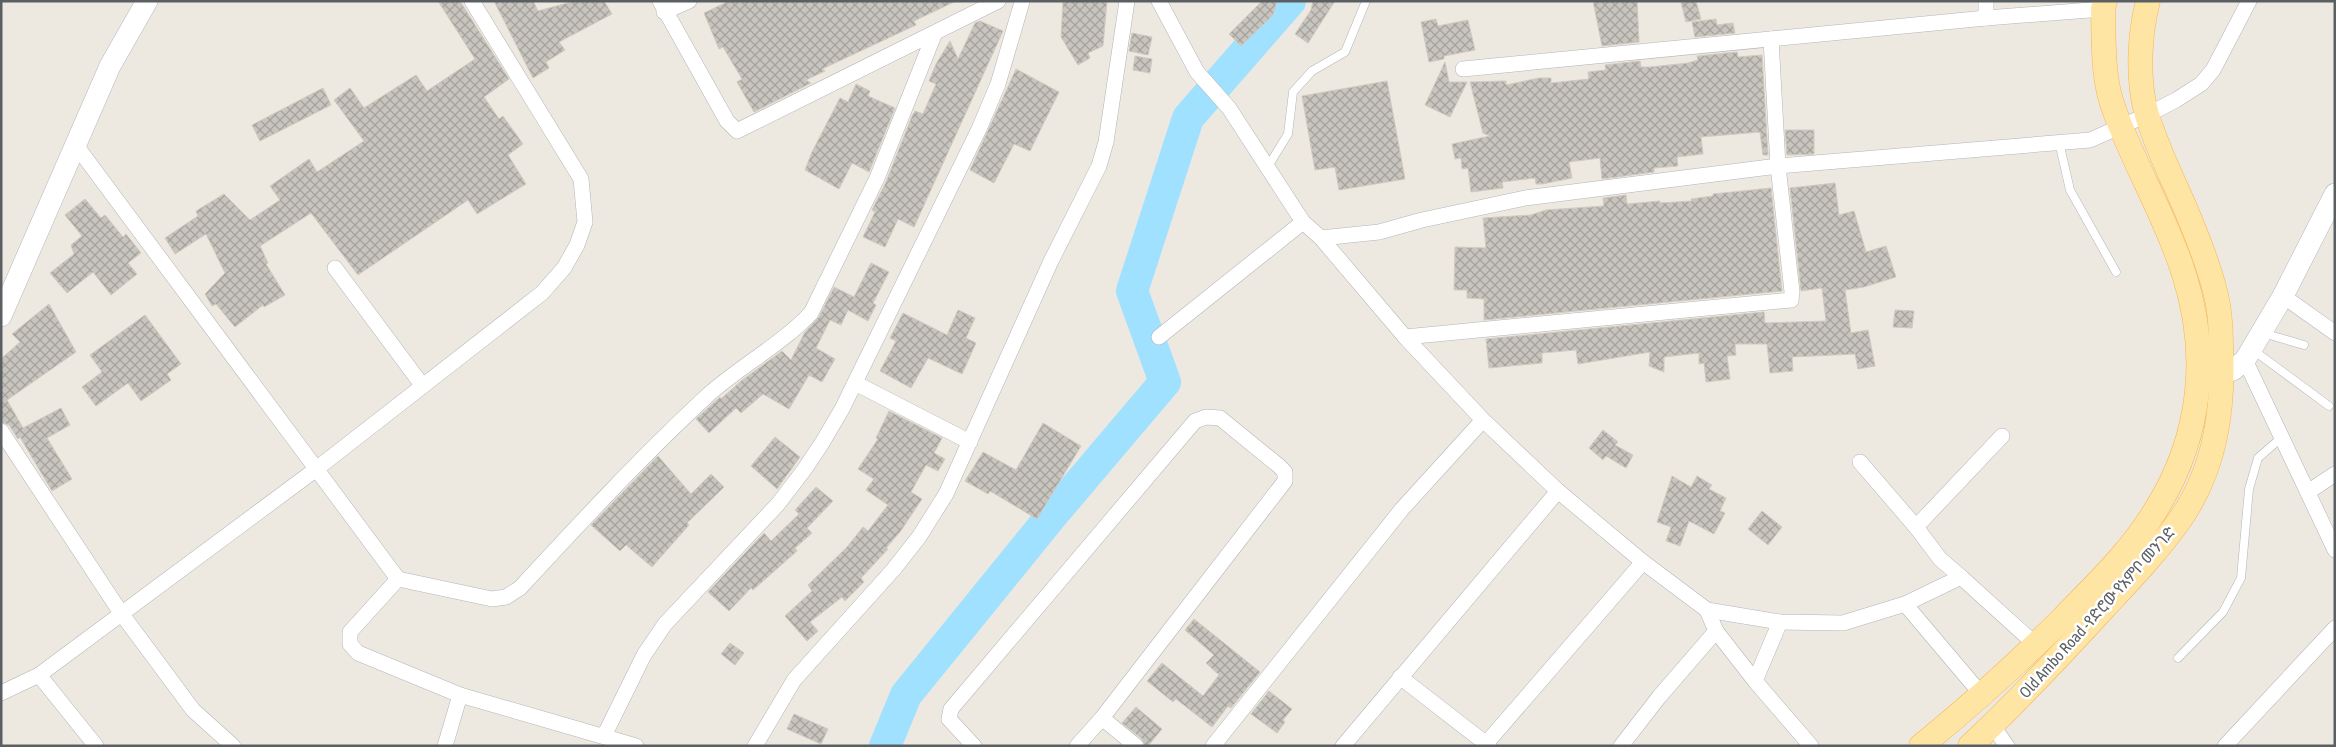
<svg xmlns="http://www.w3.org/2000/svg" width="2336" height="747" viewBox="0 0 2336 747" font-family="'Asap Condensed','Noto Sans Ethiopic',sans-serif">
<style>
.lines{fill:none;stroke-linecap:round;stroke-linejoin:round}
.river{stroke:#9fe1ff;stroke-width:32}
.building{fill:url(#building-cross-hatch);stroke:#d2cabf}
.lane-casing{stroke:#b2b5b9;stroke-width:9}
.street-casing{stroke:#b2b5b9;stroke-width:16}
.secondary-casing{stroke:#b3b8bc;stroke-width:22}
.primary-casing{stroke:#f6b451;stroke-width:25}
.lane{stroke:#fff;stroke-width:8}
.street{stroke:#fff;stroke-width:15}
.secondary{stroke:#fff;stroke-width:21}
.primary{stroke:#ffe5a4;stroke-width:24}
.labels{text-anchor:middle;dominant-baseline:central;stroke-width:5;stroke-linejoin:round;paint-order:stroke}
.street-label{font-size:16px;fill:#5a5f63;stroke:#fff}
</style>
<defs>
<pattern id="building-cross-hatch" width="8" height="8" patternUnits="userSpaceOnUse" patternTransform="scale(1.25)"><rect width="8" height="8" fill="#c8c4be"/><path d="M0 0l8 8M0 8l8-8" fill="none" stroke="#a5a29e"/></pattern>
</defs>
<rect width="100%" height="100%" fill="#ede9e1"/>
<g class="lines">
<polyline class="river" points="885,746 906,695 1053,514 1165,382 1132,291 1188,118 1290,1"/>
</g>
<g class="building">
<polygon points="438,1 460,1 509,79 484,97 499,119 503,116 523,144 508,155 526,184 477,214 468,200 358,275 311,213 260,246 268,263 266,264 285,295 264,307 263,305 235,327 216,304 212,306 205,294 225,273 206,234 175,254 165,238 198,216 196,211 224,194 250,220 280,200 270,186 309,159 317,172 364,141 334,100 350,88 364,108 416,75 427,91 475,59"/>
<polygon points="494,1 533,1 538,11 575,1 604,1 612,14 559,42 565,50 546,62 549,68 533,78"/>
<polygon points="729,1 956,1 914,21 916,25 822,69 825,71 806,80 811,83 754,112 737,82 742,79 723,47 719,49 704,13"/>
<polygon points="1063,1 1107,1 1103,46 1088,53 1090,58 1078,65 1061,37"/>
<polygon points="1262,1 1277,1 1273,15 1241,46 1229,34"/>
<polygon points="1313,1 1335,1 1308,43 1295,34 1311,10"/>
<polygon points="1593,1 1637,1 1639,42 1602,46"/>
<polygon points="1690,1 1696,1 1701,19 1686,22 1681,3"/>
<polygon points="1436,19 1438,26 1468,20 1475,50 1444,56 1444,59 1429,62 1421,22"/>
<polygon points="1716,19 1717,25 1733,23 1735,33 1695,37 1692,22"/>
<polygon points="980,21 1003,31 914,227 898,219 885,247 863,237 875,212 872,210 886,182 912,116 915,111 923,114 936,84 929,81 936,64 950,41 958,59 975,23"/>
<polygon points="1132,33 1152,37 1148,55 1129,51"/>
<polygon points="1737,52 1738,57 1762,55 1768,155 1763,155 1760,132 1701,137 1703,154 1677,157 1678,166 1654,168 1654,172 1602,179 1600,158 1569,162 1572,178 1542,184 1536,184 1535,178 1502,182 1503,188 1471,192 1468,168 1462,169 1461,158 1455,159 1452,144 1490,136 1483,133 1470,82 1506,81 1506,85 1539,78 1551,78 1551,83 1589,79 1588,72 1606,70 1605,65 1640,61 1641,67 1650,67 1688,63 1698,60 1697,56"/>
<polygon points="1135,56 1152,59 1150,73 1133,70"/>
<polygon points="1445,62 1449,82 1467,82 1450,117 1425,105"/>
<polygon points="1016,69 1059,92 1030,151 1014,144 994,183 970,170"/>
<polygon points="1387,81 1405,179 1339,190 1335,167 1315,170 1302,96"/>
<polygon points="856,84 870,91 868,96 895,108 869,172 852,163 839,189 805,170 812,152 840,98 848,102"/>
<polygon points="323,88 331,105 260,141 252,125"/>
<polygon points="1785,130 1814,130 1814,154 1787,155"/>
<polygon points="1835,183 1839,215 1854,211 1866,252 1886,246 1896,277 1864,287 1845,290 1851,333 1868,330 1875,366 1858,369 1855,354 1792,357 1793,371 1770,373 1767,344 1735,344 1736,355 1727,356 1730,379 1706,382 1704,363 1699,364 1699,353 1664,357 1664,372 1649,366 1650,352 1578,364 1576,350 1542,353 1542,363 1489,368 1486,339 1764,312 1765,323 1826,321 1822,288 1801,291 1790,188"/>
<polygon points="1771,188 1782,291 1484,320 1484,299 1467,298 1467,290 1454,290 1455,247 1486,248 1483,218 1531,215 1546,210 1604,206 1603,198 1626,195 1627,204 1660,201 1660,203 1692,201 1691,199 1713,196 1713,194"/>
<polygon points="85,199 101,218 105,215 123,237 126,234 141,253 128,263 137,274 111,295 93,272 67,293 50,273 74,254 71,245 82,236 65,215"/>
<polygon points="871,263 889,272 873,303 876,305 868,321 848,310 841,325 830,320 816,348 835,359 822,382 809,375 789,409 763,394 741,413 736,408 709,433 696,419 720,397 721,399 741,381 782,351 791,360 805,332 819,317 834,287 854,297"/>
<polygon points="49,304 76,352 7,400 23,428 61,408 70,425 47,438 72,479 52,491 20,437 18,439 9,425 1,422 1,359 20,342 12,334"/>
<polygon points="958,310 975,318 966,338 976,343 962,374 928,358 911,388 880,371 896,341 890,338 903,313 947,335"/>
<polygon points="1895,310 1914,311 1912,328 1893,327"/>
<polygon points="145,315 181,364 167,374 171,380 141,401 128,383 96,406 82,387 102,372 90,355"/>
<polygon points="889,411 942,438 934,453 945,459 938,471 926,465 911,492 922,499 900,532 886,548 888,549 861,578 864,582 845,601 842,597 810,622 818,631 807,641 785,616 812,591 808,585 847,547 863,527 868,531 888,505 866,490 874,479 858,469 878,439 876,438"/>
<polygon points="1043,423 1081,446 1037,519 990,491 988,494 965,481 983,452 1016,470"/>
<polygon points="1603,430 1618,442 1615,445 1633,455 1626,468 1606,456 1603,460 1589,448"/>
<polygon points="775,437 800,457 777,489 751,466"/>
<polygon points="658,456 691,494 711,474 724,487 687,523 689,525 652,567 626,545 620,551 591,525"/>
<polygon points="1672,476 1691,487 1697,476 1712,485 1709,489 1726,498 1720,511 1725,513 1714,534 1689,521 1680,546 1666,541 1671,527 1657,522"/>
<polygon points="816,487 833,501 807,528 812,533 795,548 797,551 753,590 751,588 729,611 708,592 764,533 771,541 799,514 795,510"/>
<polygon points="1762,511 1782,527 1768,545 1748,529"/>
<polygon points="1194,619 1260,672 1231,708 1228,706 1212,727 1176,699 1173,702 1147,681 1162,663 1203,696 1219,675 1206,663 1214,655 1185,630"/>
<polygon points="730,643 744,653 735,665 721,654"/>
<polygon points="1269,691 1292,709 1283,720 1285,722 1277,733 1251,714"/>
<polygon points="1136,707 1162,729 1148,746 1145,746 1142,739 1122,723"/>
<polygon points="794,714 828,729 821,744 787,729"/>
</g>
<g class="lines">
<defs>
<g id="lane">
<polyline points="2059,142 2070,190 2116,272"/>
<polyline points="1267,168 1288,134 1293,92 1312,71 1345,52 1366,1"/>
<polyline points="2263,333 2304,345"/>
<polyline points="2253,350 2329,406"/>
<polyline points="2178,658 2223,612 2241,578 2249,489 2258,458 2281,438"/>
</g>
<g id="street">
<polyline points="660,1 727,121 737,131 998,1"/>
<polyline points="1159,1 1197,72 1229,108 1303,222 1321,238 1405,337 1791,300 1792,292 1778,166 1771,39"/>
<polyline points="664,12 689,1"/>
<polyline points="1986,18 1986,1"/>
<polyline points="1463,69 1986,18 2103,9"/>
<polyline points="75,144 398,579"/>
<polyline points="1321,238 1379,232 1422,220 1525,198 1778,166 2090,140 2147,115 2176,100 2201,84 2213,70 2249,1"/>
<polyline points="335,268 422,385"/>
<polyline points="2283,296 2335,333"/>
<polyline points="1159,337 1303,222"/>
<polyline points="1405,337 1483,420 1558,491 1643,562 1707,610 1716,631 1755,681 1811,746"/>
<polyline points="2245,360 2335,550"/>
<polyline points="855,383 970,442"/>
<polyline points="1,431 121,613 193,710 233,746"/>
<polyline points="2308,492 2335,474"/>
<polyline points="1916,527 2002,436"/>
<polyline points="1961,577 2036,645"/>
<polyline points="1905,604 1982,695"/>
<polyline points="1707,610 1780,622 1843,623 1905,604 1961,577 1940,559 1916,527 1860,462"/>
<polyline points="39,675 96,746"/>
<polyline points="1400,677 1489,746"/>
<polyline points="1755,681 1780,622"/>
<polyline points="1,693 39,675 315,470 542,293 564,268 577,245 585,222 581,179 472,1"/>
<polyline points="1102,718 1136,746"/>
<polyline points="1992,725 2007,746"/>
<polyline points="604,736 644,655 665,624 778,504 804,470 822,443 842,409 979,129 998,84 1022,2"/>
<polyline points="445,746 460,695"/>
<path d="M636 746 460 695 358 653 350 644V632L398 579 492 599 506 597 520 588C581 522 642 456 708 395 740 366 781 345 811 313L877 178 934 35"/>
<polyline points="755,746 794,680 893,570 919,537 946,494 1051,261 1099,166 1106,142 1127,1"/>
<polyline points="974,746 949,719 951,709 1195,421 1206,417 1220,418 1279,466 1285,472 1285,481 1102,718 1077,746"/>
<polyline points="1213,746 1402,509 1483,420"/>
<polyline points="1343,746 1558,491"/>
<polyline points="1484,746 1643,562"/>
<polyline points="1621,746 1659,697 1716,631"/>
<polyline points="2225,746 2335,628"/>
</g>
<g id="secondary">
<polyline points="1,316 110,66 147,1"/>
<polyline points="2205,374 2233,370 2245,360 2283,296 2335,194"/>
</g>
<g id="primary">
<path d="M1921 746C1970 706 2017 664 2062 619 2095 585 2131 551 2155 511 2202 437 2210 353 2183 271 2165 216 2135 166 2115 112 2102 80 2104 43 2103 9L2105 1"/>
<path d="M1970 746C2017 702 2061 655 2104 608 2130 580 2157 552 2179 521 2216 469 2224 408 2221 346 2221 327 2220 309 2215 291 2209 267 2200 244 2191 222 2177 187 2158 152 2147 115 2137 81 2139 36 2148 1"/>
</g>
</defs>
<use href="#lane" class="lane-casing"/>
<use href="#street" class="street-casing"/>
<use href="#secondary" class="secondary-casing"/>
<use href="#primary" class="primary-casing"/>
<use href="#lane" class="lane"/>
<use href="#street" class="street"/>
<use href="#secondary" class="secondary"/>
<use href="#primary" class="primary"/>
</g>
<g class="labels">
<g class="street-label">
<text transform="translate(2097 612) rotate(-48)">Old Ambo Road -የድሮው የአምቦ መንገድ</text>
</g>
</g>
<rect width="2336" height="747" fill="none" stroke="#5a5f63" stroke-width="5"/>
</svg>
